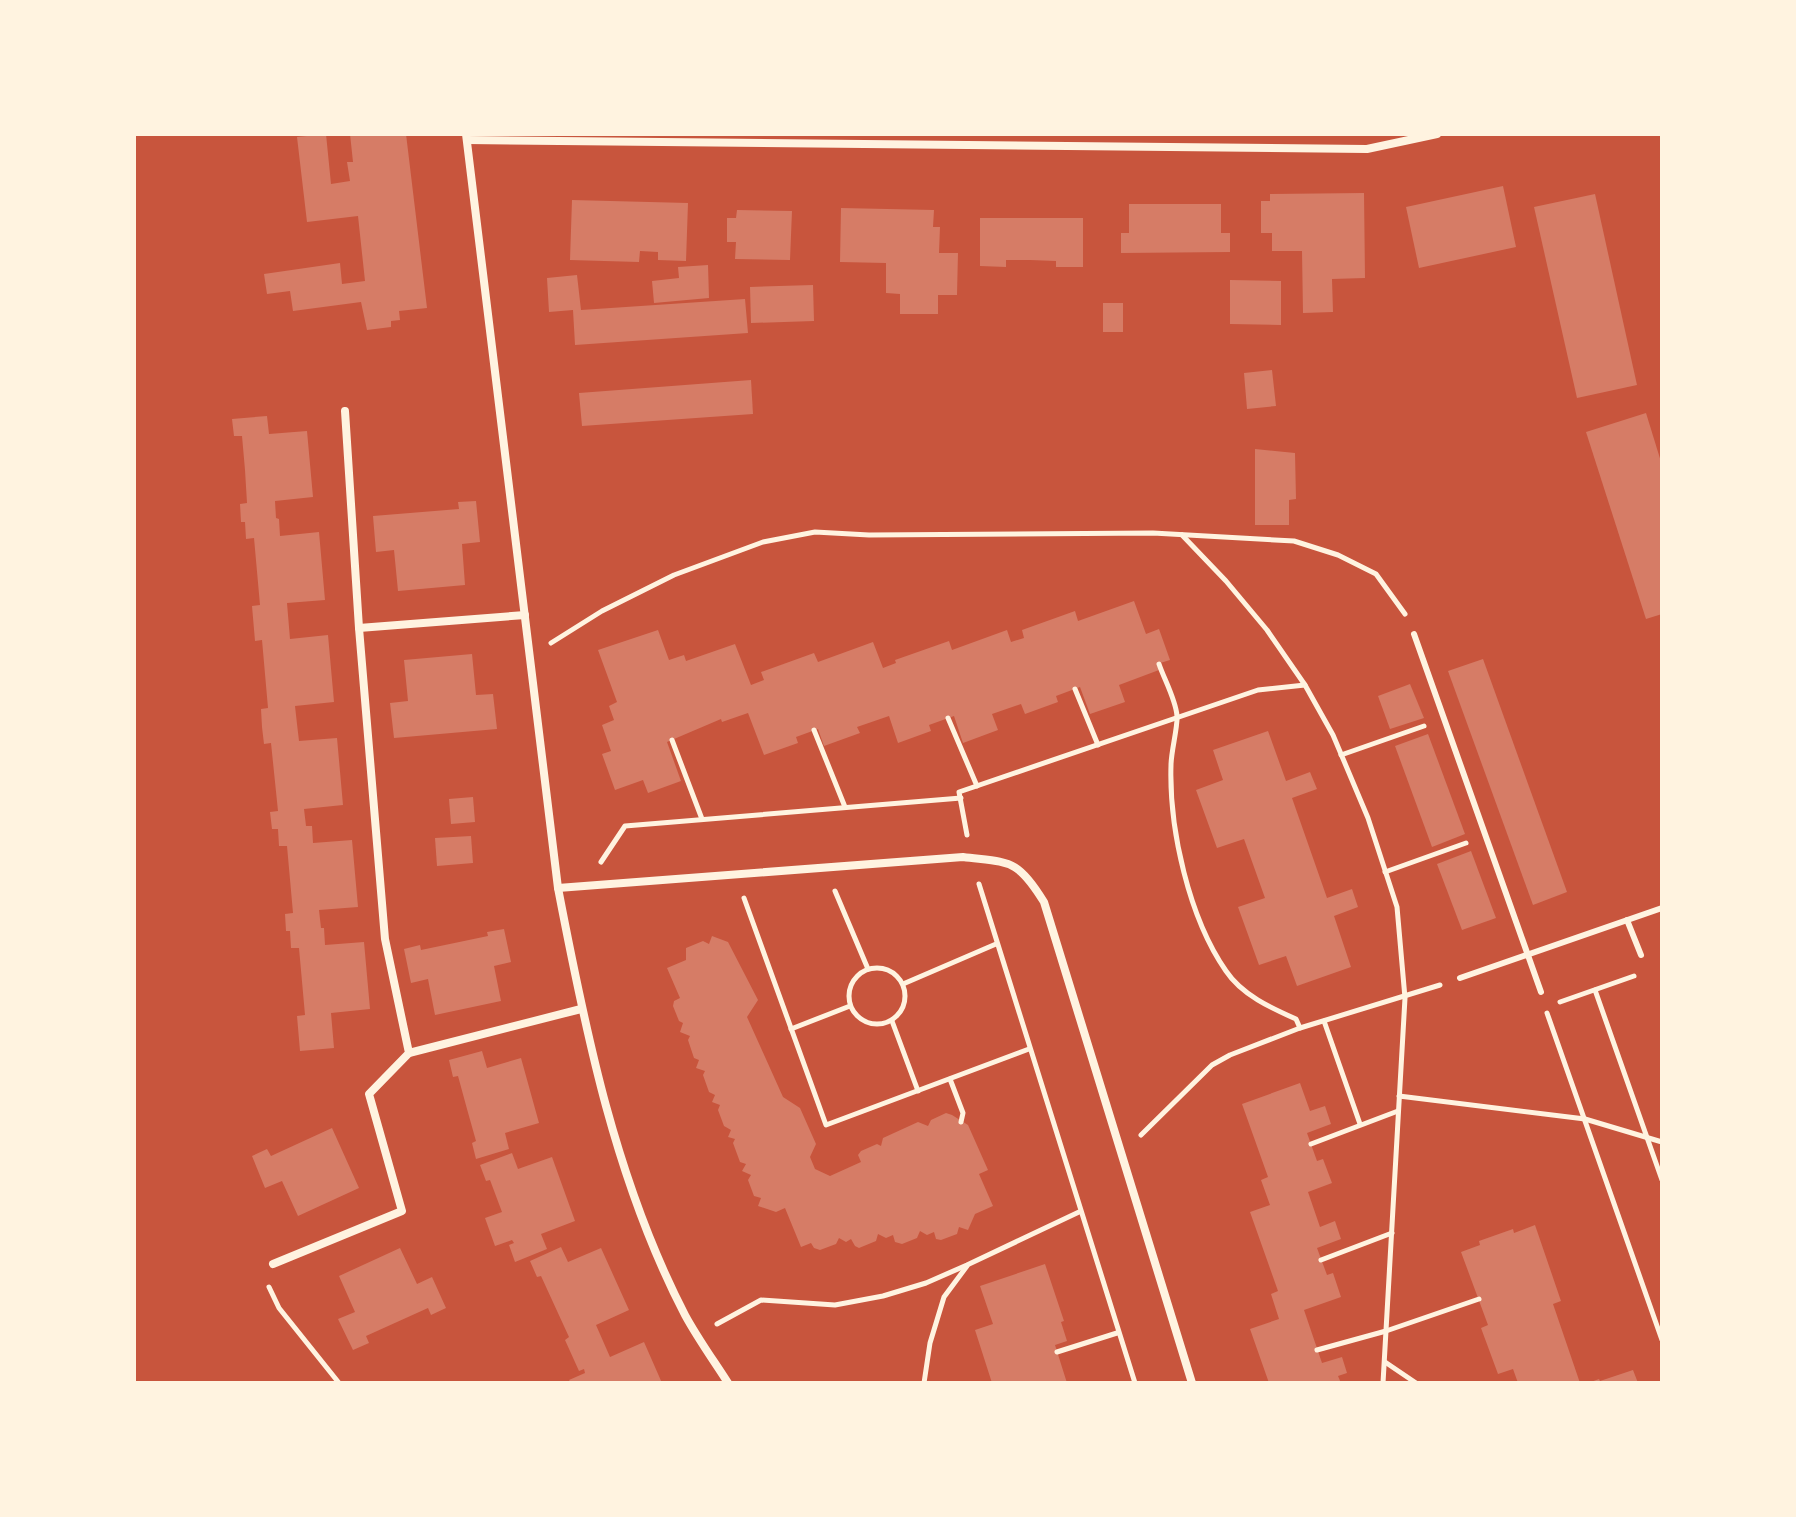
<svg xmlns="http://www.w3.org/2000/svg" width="1796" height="1517" viewBox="0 0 1796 1517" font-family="Inter,sans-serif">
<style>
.building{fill:#d67c66}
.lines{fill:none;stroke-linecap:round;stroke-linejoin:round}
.path{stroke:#fff3e0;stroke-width:5}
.service{stroke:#fff3e0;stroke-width:6}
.minor{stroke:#fff3e0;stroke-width:8}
</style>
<rect width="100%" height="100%" fill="#c8553d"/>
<g class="building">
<polygon points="326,134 331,184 350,181 347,162 353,162 350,134 406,134 427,308 399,311 400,320 391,321 391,327 367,330 361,302 293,311 290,291 267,294 264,274 340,263 342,284 365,281 358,216 307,222 297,137"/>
<polygon points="1503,186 1516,247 1419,268 1406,207"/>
<polygon points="1364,193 1365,278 1332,279 1333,312 1303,313 1302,251 1272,251 1272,233 1261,233 1261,201 1270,201 1270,194"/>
<polygon points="1595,194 1637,385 1577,398 1534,207"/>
<polygon points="572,200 688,203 686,261 658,260 658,252 640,251 639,262 570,260"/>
<polygon points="1129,204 1221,204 1221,233 1230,233 1230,252 1121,253 1121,233 1129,233"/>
<polygon points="841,208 934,210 933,227 940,227 939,253 958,253 957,295 938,295 938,314 900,314 900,294 886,293 886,263 840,262"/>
<polygon points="737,210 792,211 790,260 735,259 736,242 727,242 727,218 736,218"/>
<polygon points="980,218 1083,218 1083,267 1056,267 1056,261 1030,260 1006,260 1006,267 980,266"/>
<polygon points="708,265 709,298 654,303 652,281 679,278 678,267"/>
<polygon points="577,275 581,310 745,299 748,333 575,345 573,310 549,312 547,278"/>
<polygon points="1230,280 1281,281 1281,325 1230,324"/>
<polygon points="813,285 814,321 751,323 750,287"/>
<rect x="1103" y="303" width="20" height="29"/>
<polygon points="1272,370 1276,406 1247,409 1244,373"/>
<polygon points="751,380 753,414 582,426 579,393"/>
<polygon points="1646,413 1662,465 1662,614 1646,619 1586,432"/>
<polygon points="267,416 269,434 307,431 313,497 275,501 276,518 279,519 280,536 319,532 325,600 287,603 290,639 328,635 334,702 295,706 297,724 299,741 337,738 343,805 304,809 306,826 312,826 313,843 352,840 358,907 319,910 321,928 324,928 325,945 364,942 370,1009 331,1013 334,1048 300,1051 297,1016 305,1015 299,948 291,948 290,931 286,931 285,914 293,913 287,846 279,846 278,829 272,829 270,812 278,811 271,743 264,744 262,727 261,709 268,708 262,640 255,641 252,606 260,605 254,538 246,539 245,522 241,522 240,504 247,503 245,470 242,436 234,436 232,419"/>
<polygon points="1255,449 1295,453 1296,499 1289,500 1289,525 1255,525"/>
<polygon points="476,501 480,542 462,544 465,585 398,591 394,550 376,552 373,516 459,509 458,502"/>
<polygon points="1134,601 1146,634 1159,629 1170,660 1157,664 1159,670 1119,685 1125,702 1090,714 1080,687 1056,696 1058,702 1025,714 1021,704 992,714 998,730 963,743 954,716 929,725 931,731 898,743 889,716 857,727 860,733 824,746 818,729 796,737 798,743 764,755 748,713 722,722 721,719 667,742 681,781 648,793 643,780 615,790 602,754 611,751 602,725 614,720 609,706 617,702 598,650 658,630 669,660 684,655 686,661 735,644 751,685 764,680 761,672 814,653 818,662 873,642 883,668 896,663 895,660 949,641 952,650 1007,630 1011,642 1024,638 1022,630 1075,611 1078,621"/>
<polygon points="472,654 476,695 493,694 497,729 394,738 390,703 408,701 404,660"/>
<polygon points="1483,659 1567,892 1533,905 1448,671"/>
<polygon points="1410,684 1424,718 1390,729 1378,696"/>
<polygon points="1268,731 1286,781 1310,772 1317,789 1292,798 1327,898 1352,889 1358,907 1334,916 1351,967 1297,986 1286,956 1259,965 1238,907 1265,898 1244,839 1217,848 1196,790 1223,780 1213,750"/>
<polygon points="1428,734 1465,834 1432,847 1395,746"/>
<polygon points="473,797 475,822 451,824 449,799"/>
<polygon points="471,836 473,863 437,866 435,838"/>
<polygon points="1471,851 1496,918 1462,930 1437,864"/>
<polygon points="504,929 511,962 494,966 501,1001 435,1015 428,979 411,983 404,949 420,945 421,950 488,936 487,932"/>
<polygon points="712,936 728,942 758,1000 747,1017 783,1097 800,1108 816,1144 810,1157 815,1169 830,1176 861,1162 858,1155 861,1151 877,1144 881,1146 883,1138 918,1122 928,1126 931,1120 946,1113 952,1115 968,1125 988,1170 979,1174 993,1206 975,1214 968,1230 959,1227 957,1234 941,1240 936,1239 934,1232 927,1235 920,1231 917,1238 902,1244 895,1242 893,1235 886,1238 878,1234 876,1241 859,1248 855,1246 851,1239 846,1242 839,1238 836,1244 820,1250 814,1248 811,1243 801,1247 785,1208 776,1212 758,1206 761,1198 754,1196 748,1180 751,1175 742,1171 746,1164 740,1162 733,1143 735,1139 728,1137 731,1130 724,1126 718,1110 720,1105 712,1102 715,1095 709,1092 703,1075 705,1071 696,1068 699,1060 694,1058 688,1040 690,1036 680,1032 683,1023 679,1021 673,1006 674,1001 680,998 667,968 686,960 686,948 703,941 709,944"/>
<polygon points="482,1051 487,1068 521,1058 539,1123 505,1133 509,1149 476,1159 472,1143 476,1141 467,1109 458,1076 453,1077 449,1060"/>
<polygon points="1300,1083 1310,1111 1325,1106 1331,1124 1307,1133 1317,1161 1323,1159 1332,1183 1308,1192 1320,1227 1335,1221 1341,1239 1317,1248 1327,1275 1333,1273 1341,1297 1304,1310 1322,1363 1342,1357 1347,1373 1338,1376 1341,1383 1269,1383 1250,1329 1279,1319 1271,1294 1278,1291 1250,1212 1270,1205 1261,1180 1268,1177 1242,1104"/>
<polygon points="332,1128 359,1188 298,1216 282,1181 265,1188 252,1156 267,1149 271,1156"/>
<polygon points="512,1153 518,1169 552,1157 575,1221 541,1234 547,1249 515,1262 509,1245 514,1243 512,1240 495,1246 485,1218 502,1212 490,1180 486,1181 480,1165"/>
<polygon points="1535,1225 1561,1301 1553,1304 1580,1383 1518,1383 1513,1369 1498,1374 1481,1328 1488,1325 1461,1252 1480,1245 1479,1241 1513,1229 1514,1233"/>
<polygon points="561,1247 568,1262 601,1248 629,1310 596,1325 610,1357 644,1342 662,1383 571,1383 569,1380 585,1373 584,1369 579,1371 565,1340 569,1337 541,1276 537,1277 530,1261"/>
<polygon points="400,1248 417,1284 432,1277 446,1308 431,1315 428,1308 366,1336 369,1343 353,1350 338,1319 355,1312 339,1276"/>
<polygon points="1045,1264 1064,1321 1061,1322 1067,1341 1055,1345 1067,1383 992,1383 975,1330 993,1324 980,1286"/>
<polygon points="1633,1370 1638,1383 1588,1383 1599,1379 1600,1381"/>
</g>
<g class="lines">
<g class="path">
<polyline points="1182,535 1226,581 1267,630 1305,685 1333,735 1368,818 1397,907 1405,998 1383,1383"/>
<polyline points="551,643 602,611 674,575 763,542 815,532 869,535 1153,533 1294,541 1338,555 1376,574 1405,614"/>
<path d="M1159 664C1164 679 1176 700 1177 716 1178 726 1171 752 1171 765 1169 829 1189 918 1226 971 1242 995 1271 1008 1296 1019L1300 1028"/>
<polyline points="1075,689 1098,745"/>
<polyline points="948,718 977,786"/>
<polyline points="814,730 845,807"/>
<polyline points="672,740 702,819"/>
<polyline points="1341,755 1424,726"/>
<polyline points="967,835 959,792 1258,690 1305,685"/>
<polyline points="601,862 625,826 961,798"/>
<polyline points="1385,872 1466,843"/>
<polyline points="979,884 1135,1383"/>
<polyline points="835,891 868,969"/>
<polyline points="744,898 826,1125 1029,1049"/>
<circle cx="877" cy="996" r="28"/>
<polyline points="903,984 996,944"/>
<polyline points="1595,990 1662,1180"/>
<polyline points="1560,1002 1634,976"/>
<polyline points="1547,1013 1662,1340"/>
<polyline points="892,1021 918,1091"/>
<polyline points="1324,1021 1360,1124"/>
<polyline points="791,1029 850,1006"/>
<polyline points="950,1079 963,1113 961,1122"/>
<polyline points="1399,1096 1585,1119 1662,1142"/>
<polyline points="1141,1135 1212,1065 1230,1055 1300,1028 1440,985"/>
<polyline points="1311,1144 1398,1111"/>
<polyline points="1321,1260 1392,1233"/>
<polyline points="269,1287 279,1308 339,1383"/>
<polyline points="717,1324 761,1300 835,1305 883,1296 926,1283 967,1265 1079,1212"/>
<polyline points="1317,1350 1386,1331 1479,1299"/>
<polyline points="1057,1352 1117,1333"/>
<polyline points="1385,1362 1416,1383"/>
<polyline points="924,1383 930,1343 944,1297 967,1266"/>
</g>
<g class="service">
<polyline points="1414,634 1541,992"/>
<polyline points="1627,920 1641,955"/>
<polyline points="1460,978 1662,908"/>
</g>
<g class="minor">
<path d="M466 134 558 888C586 1034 616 1182 685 1315 698 1339 714 1361 728 1383"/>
<polyline points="467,140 1367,149 1437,134"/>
<polyline points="359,628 525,615"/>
<path d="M558 888 963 857C1010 863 1017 858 1044 902L1192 1383"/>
<polyline points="409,1053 581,1009"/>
<polyline points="273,1264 402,1211 369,1094 409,1053 385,939 359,628 345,411"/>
</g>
</g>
<rect width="1796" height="1517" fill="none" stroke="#fff3e0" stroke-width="272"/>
</svg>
